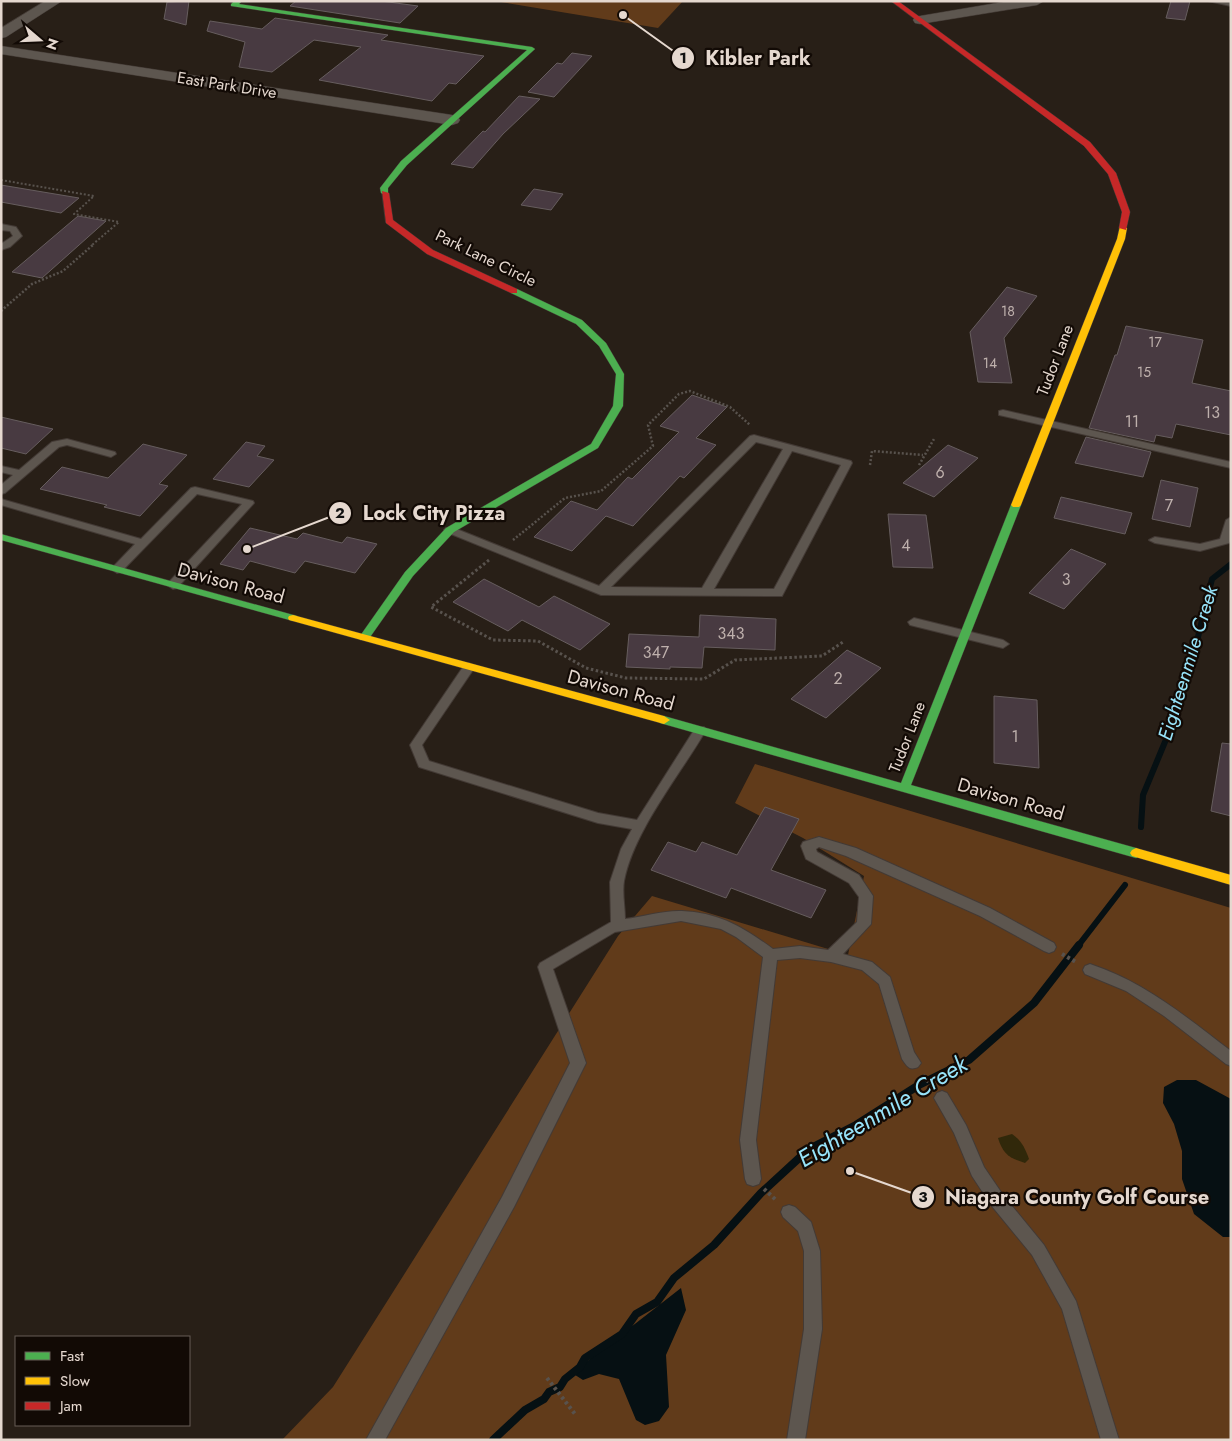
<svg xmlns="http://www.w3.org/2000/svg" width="1232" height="1441" viewBox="0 0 1232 1441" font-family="Jost,sans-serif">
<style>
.green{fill:#613b1a}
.sand{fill:#31280a}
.water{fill:#061013}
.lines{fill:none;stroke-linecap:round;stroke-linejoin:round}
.stream-far1{stroke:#061013;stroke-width:6}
.stream{stroke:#061013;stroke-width:8}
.building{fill:#483a41;stroke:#665d5e}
.lane-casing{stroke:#433a35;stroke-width:2}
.street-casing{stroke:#433a35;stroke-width:1}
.fast-casing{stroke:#433a35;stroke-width:1}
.slow-casing{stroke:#433a35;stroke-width:1}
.jam-casing{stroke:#433a35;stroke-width:1}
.path-far3{stroke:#58524d;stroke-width:2;stroke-dasharray:2 2;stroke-linecap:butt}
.path-far2{stroke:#58524d;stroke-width:2.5;stroke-dasharray:2 2;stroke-linecap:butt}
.path-far1{stroke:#58524d;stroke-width:3;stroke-dasharray:2.5 2.5;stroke-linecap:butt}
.path{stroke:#58524d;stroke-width:4;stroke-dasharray:3 3;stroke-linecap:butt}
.lane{fill:#5d564f;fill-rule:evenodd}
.street{fill:#5d564f;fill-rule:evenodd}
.fast{fill:#4caf50;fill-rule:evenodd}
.slow{fill:#ffc107;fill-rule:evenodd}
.jam{fill:#c62828;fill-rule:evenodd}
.labels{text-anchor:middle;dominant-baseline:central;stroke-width:4.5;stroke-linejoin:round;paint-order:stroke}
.far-number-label{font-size:14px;fill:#beb0ac}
.far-street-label{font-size:16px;fill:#e5d8cf;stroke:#120a05}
.number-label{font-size:16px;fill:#beb0ac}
.street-label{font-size:19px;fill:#e5d8cf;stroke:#120a05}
.water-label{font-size:20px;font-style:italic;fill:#97e3f9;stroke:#120a05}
.near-water-label{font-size:24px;font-style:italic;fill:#97e3f9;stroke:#120a05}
.leader{fill:none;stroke:#e5d8cf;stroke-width:2}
.callout-dot{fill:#e5d8cf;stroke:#120a05;stroke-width:2}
.mark-label{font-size:15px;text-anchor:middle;font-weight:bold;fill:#111}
.callout-label{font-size:20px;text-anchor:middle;font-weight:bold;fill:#e5d8cf;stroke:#120a05;stroke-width:4.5;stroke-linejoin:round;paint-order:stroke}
</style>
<rect width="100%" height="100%" fill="#281f17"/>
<g class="green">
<polygon points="495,1 683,1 658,28"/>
<polygon points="755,764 1231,908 1231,1440 282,1440 333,1387 618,936 652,896 848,955 864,876 803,838 735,803"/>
</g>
<path class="sand" d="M1012 1134C1021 1140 1025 1148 1029 1159L1025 1163C1009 1158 1003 1154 998 1138Z"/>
<g class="water">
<polygon points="1177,1080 1196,1080 1231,1099 1231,1237 1223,1237 1194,1214 1182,1179 1182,1151 1174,1124 1163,1103 1164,1087"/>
<polygon points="681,1288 686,1310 666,1355 669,1407 659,1421 645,1425 636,1420 619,1379 599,1374 583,1380 572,1373"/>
</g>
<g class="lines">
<g class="stream-far1">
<polyline points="1141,827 1143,795 1172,725 1187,667 1191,666 1212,579 1231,564"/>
<polyline points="1078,946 1125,885"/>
</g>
<polyline class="stream" points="493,1440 525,1410 544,1399 549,1392 560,1387 565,1379 580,1367 585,1358 622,1334 636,1314 657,1302 674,1278 714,1245 761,1193 809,1149 856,1125 919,1085 969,1060 1034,1003 1079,945"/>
</g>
<g class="building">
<polygon points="189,1 186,25 164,19 167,2"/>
<polygon points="296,1 381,1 418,6 400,23 290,6"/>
<polygon points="1171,1 1190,1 1185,20 1166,18"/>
<polygon points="275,18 388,35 381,40 484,56 456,84 449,83 432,101 319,80 361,47 314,40 272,72 239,67 245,42 207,31 210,21 262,29"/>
<polygon points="572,53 592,56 554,97 528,92 557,63 562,64"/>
<polygon points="519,96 540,99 503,134 473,168 451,164 483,131 485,132"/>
<polygon points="1,185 79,198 61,213 1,202"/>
<polygon points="534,189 563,194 551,210 521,205"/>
<polygon points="78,216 106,221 42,278 12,272"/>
<polygon points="1007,287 1037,296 1004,338 1012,383 978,382 970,332"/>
<polygon points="1126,326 1203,340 1192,383 1231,391 1231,435 1176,424 1172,438 1156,435 1154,442 1089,428 1115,355 1117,355"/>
<polygon points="692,395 727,407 696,438 716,445 684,478 680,476 633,526 606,516 572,551 534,537 571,501 597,510 628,477 632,479 679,432 660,426"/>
<polygon points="1,417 53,429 26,454 1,448"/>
<polygon points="1086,437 1151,452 1143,477 1075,463"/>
<polygon points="246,442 265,446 257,456 274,460 249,487 213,479"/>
<polygon points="143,444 187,455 159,484 168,486 140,516 104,507 107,505 40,489 62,467 108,478"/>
<polygon points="948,445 978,458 934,497 903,483"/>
<polygon points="1161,480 1198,488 1190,527 1152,519"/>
<polygon points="1061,497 1132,513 1125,534 1054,518"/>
<polygon points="888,514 926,515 933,568 893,567"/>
<polygon points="250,528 297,539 303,533 342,543 347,537 377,544 355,573 305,561 295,573 250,561 243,570 220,564"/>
<polygon points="1071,549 1106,564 1064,609 1029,593"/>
<polygon points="484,579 539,607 554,596 610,624 580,650 522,620 508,631 453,602"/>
<polygon points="700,615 776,619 775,650 704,647 702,668 670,667 670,669 626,667 629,634 699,637"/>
<polygon points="847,650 881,668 826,718 791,699"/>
<polygon points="994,696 1037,700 1039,768 994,763"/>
<polygon points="1222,743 1231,744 1231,816 1211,811"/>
<polygon points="765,807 799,819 771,870 826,890 811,918 731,888 726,898 651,870 668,842 696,852 702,842 737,855"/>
</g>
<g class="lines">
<defs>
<g id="lane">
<polygon points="1208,1 1231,2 1231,6"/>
<polygon points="1,224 16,227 22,236 10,247 1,250 1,244 13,236 10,231 1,230"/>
<polygon points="1003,410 1231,462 1231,468 999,415 999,411"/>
<path d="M754 435 851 461 852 463 782 596 601 595 446 532 444 530 446 528H454L599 586 750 436ZM756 442 783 449 702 588 611 587ZM792 451 841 465 774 589H714Z"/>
<polygon points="67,439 115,452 116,454 111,457 67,445 59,447 5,493 1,494 1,485 13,475 1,472 1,466 19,470 52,442"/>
<polygon points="195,487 253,501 254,503 177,588 173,589 167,585 169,582 242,504 197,494 121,572 117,573 111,569 135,544 1,505 1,499 141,539 191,488"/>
<polygon points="1231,517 1231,540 1229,543 1200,551 1155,543 1149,540 1155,537 1200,544 1220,539 1226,520"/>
<polygon points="914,618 1003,640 1009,644 1003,648 910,625 908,622"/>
<path d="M469 663 475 667 422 745 429 761 598 813 637 820 696 727H704L706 730C680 775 634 830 624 881 622 893 625 907 625 919 642 917 665 910 682 911 720 913 743 927 773 949L800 946 828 950 857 922 859 897 849 883 806 859 801 846 803 842 819 837 856 848 990 908 1054 943 1056 947 1054 951 1049 953 1044 951 980 916 846 856 819 847 816 849 817 852 859 875 873 896 871 924 843 954 872 962 890 977 914 1052 921 1063 918 1067C909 1071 907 1066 902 1059L879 984 862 970 831 962 800 958 777 960 756 1140 761 1179 759 1184 753 1186 747 1184 745 1179 740 1140 763 957 736 937 721 929 681 921 615 932 553 969 586 1063 514 1207 385 1440H366L502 1197 570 1063 538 967 540 963 611 922 610 882 621 849 632 829 598 823 419 767 410 745 465 664Z"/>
<path d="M1090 964C1145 982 1186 1017 1231 1051V1066L1226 1064 1164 1016 1126 991 1085 974 1083 970 1085 966Z"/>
<polygon points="942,1091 947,1093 966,1125 984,1167 1003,1195 1044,1245 1076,1301 1119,1440 1101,1440 1062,1309 1032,1255 991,1205 972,1176 954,1133 934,1098 937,1093"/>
<polygon points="789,1205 795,1207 811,1222 820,1251 822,1329 805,1440 787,1440 804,1329 804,1251 798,1231 783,1217 781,1212 783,1207"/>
</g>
<g id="street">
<polygon points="45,1 62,1 6,37 1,38 1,28"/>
<polygon points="1009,1 1044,1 1037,5 920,24 915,23 913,20 915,17 920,16"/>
<polygon points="1,46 452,115 458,117 460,120 458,123 452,125 1,54"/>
</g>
<g id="fast">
<polygon points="234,1 242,1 239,4 532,47 535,49 407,165 388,188 388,195 385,195 381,193 380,188 401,161 527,50 231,6 231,4"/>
<polygon points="511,289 517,289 582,320 606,343 624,374 623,406 598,448 454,532 413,576 368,640 360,640 359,638 360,636 405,572 446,528 591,444 613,406 616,374 599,346 576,324 511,293"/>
<polygon points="1016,502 1021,505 911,785 1136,848 1140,850 1142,853 1140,856 1136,858 660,723 658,720 664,716 901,783 1011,505"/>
<polygon points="1,534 297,616 298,618 293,621 1,540"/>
</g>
<g id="slow">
<polygon points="1120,226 1127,228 1125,239 1021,505 1019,507 1013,507 1011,505 1117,239"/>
<polygon points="293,615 664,716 670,720 664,724 289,620 288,618 289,616"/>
<polygon points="1136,848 1231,875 1231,885 1132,856 1130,853 1132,850"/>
</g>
<g id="jam">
<polygon points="891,1 898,1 1090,142 1116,173 1130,212 1126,230 1119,228 1122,212 1108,174 1084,146"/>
<polygon points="382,191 389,193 393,220 433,250 517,289 517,293 511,293 427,254 386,223"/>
</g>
</defs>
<use href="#lane" class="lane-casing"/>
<use href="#street" class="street-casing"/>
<use href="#fast" class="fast-casing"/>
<use href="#slow" class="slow-casing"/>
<use href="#jam" class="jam-casing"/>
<polyline class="path-far3" points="1,180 94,196 74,214 119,222 92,245"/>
<g class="path-far2">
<polyline points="1,311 32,284 63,271 94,244"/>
<polyline points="870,465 872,451 923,455"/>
<polyline points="919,465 934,439"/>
<polyline points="513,540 565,498 601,491 653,446 648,425 679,394 690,391 730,407 750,425"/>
</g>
<polyline class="path-far1" points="489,560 431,607 493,640 538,641 586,668 626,678 704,679 735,660 822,656 843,642"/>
<g class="path">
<polyline points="1062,954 1076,962"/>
<polyline points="923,1075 932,1086"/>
<polyline points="764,1189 776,1200"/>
<polyline points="547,1378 575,1414"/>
</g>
<use href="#lane" class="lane"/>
<use href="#street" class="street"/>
<use href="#fast" class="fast"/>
<use href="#slow" class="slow"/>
<use href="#jam" class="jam"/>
</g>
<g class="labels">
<g class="far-number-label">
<text x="1008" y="311">18</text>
<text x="1155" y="342">17</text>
<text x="990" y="363">14</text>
<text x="1144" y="372">15</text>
</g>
<g class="far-street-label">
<text transform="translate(227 85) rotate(9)">East Park Drive</text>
<text transform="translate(486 258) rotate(26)">Park Lane Circle</text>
<text transform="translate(1055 360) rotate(-69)">Tudor Lane</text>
<text transform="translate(907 737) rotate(-69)">Tudor Lane</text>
</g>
<g class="number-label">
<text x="1212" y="412">13</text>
<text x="1132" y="421">11</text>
<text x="940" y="472">6</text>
<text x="1169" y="505">7</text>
<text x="906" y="545">4</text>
<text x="1066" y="579">3</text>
<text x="731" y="633">343</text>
<text x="656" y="652">347</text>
<text x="838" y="678">2</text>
<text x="1015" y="736">1</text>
</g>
<g class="street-label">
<text transform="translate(231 583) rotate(15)">Davison Road</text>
<text transform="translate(621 690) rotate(15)">Davison Road</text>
<text transform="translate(1011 799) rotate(16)">Davison Road</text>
</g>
<g class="water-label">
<text transform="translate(1188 663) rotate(-73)">Eighteenmile Creek</text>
</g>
<g class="near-water-label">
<text transform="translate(882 1111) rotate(-31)">Eighteenmile Creek</text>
</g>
</g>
<path class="leader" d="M623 15L683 58M247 549L340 513M850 1171L923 1197"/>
<g class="callout-dot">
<circle cx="623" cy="15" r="5"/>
<circle cx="247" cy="549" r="5"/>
<circle cx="850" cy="1171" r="5"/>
<circle cx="683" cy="58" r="12"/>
<circle cx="340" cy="513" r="12"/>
<circle cx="923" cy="1197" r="12"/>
</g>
<g class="mark-label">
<text x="683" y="63">1</text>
<text x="340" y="518">2</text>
<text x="923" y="1202">3</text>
</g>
<g class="callout-label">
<text x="758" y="65">Kibler Park</text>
<text x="434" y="520">Lock City Pizza</text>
<text x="1077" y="1204">Niagara County Golf Course</text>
</g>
<rect width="1232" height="1441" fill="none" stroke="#e5d8cf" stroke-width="5"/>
<rect x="15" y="1336" width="175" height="90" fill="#120a05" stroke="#665c56"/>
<rect x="25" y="1352" width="25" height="8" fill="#4caf50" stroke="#665c56"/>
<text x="60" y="1361" font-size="15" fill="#e5d8cf">Fast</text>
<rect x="25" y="1377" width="25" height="8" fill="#ffc107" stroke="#665c56"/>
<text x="60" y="1386" font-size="15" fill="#e5d8cf">Slow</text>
<rect x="25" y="1402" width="25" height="8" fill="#c62828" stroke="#665c56"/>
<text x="60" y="1411" font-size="15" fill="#e5d8cf">Jam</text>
<g transform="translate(40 40) rotate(109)" stroke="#120a05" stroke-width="4" paint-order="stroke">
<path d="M0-4L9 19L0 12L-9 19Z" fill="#e5d8cf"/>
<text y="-8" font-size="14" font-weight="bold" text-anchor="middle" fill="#e5d8cf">N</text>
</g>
</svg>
